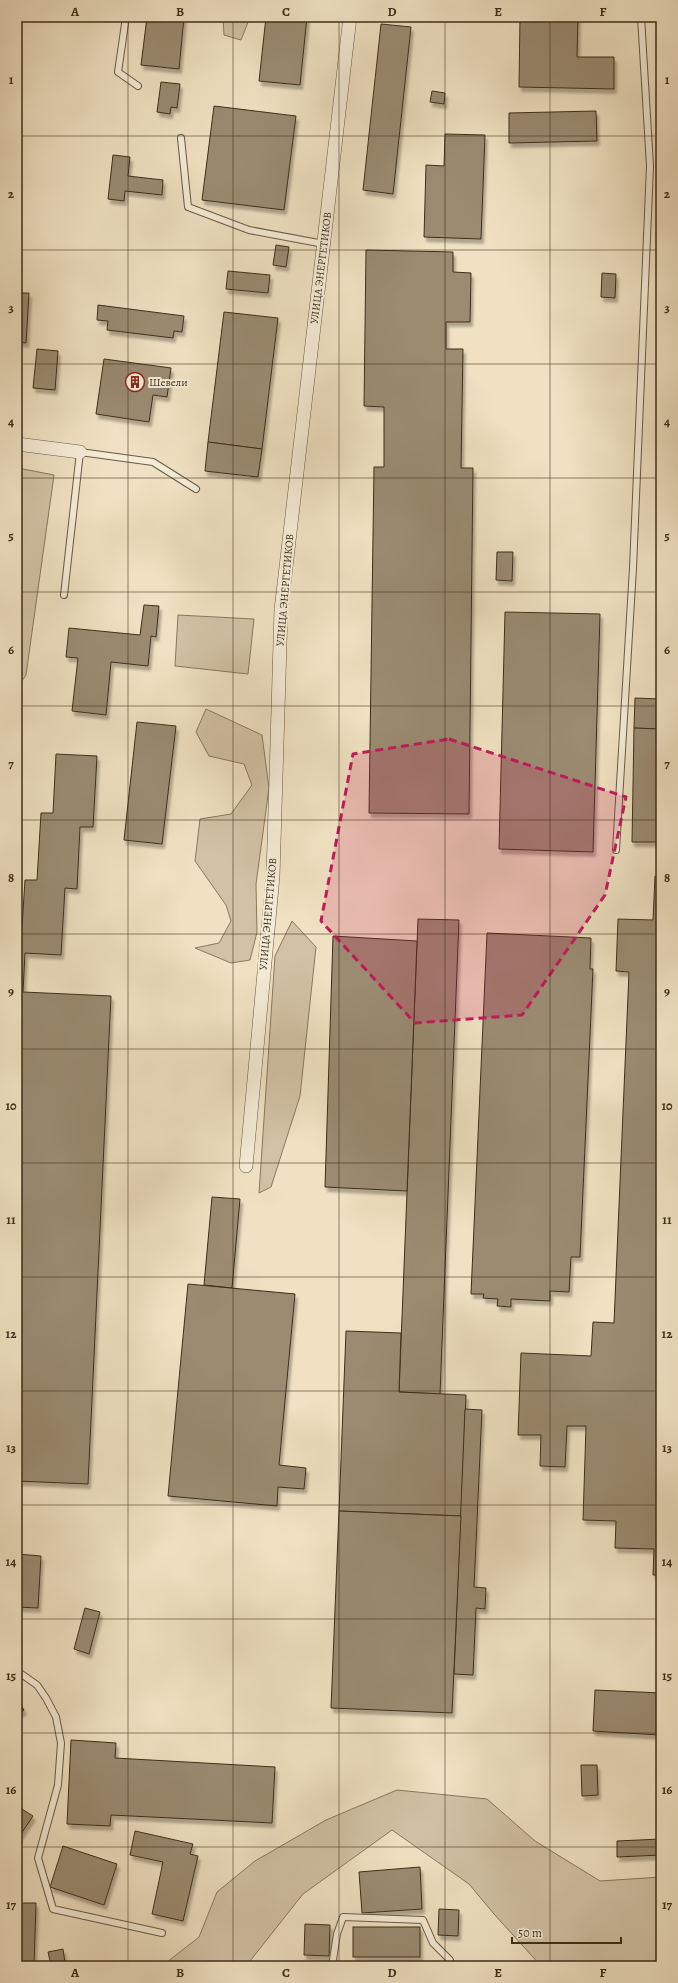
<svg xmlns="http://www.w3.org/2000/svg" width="678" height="1983" viewBox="0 0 678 1983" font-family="Alegreya,serif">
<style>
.green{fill:#d1c2a5;stroke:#887860}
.building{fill:#9a8b71;stroke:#3e2d1a;filter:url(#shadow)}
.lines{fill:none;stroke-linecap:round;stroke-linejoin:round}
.service-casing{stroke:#6a5a44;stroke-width:8}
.minor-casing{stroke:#6a5a44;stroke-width:14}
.service{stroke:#f5ecd7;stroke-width:6}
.minor{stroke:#f5ecd7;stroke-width:13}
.marked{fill:#c2185b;fill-opacity:0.2;stroke:#c2185b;stroke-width:3;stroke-dasharray:8 5;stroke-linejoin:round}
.grid{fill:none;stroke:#3e2d1a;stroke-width:1;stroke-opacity:0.55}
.labels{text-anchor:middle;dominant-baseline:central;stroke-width:4;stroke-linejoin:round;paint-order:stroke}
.street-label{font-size:11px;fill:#3e2d1a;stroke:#f5ecd7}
.poi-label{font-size:11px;fill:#3e2d1a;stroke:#f5ecd7;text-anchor:start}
.neatline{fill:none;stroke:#3e2d1a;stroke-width:1.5}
.grid-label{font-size:13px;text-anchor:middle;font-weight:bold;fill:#3e2d1a}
</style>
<defs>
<filter id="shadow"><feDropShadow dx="2.5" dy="4.5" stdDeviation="1" flood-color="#0004"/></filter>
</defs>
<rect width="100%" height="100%" fill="#efe1c2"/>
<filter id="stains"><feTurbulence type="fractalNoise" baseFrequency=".005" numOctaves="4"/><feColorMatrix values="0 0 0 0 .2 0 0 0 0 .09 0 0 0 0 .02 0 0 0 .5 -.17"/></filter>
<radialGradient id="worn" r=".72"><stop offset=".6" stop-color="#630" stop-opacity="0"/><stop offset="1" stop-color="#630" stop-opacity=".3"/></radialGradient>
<g class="green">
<polygon points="223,17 250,17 241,40 224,35"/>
<polygon points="23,469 54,475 26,675 17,688 17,471"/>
<polygon points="178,615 254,619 248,674 175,666"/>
<polygon points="206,709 262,735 269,788 256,884 257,932 250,960 231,963 195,948 219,943 231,921 226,905 195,861 200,819 231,814 252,785 244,764 209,756 196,732"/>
<polygon points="292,921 316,947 300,1096 271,1187 259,1193 275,956"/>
<polygon points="397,1790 487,1799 535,1841 600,1881 661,1877 661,1966 541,1966 494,1914 469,1884 392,1830 303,1894 250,1961 249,1966 162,1966 199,1937 217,1892 255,1861 326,1820"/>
</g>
<g class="building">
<polygon points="147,17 184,17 179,69 141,65"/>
<polygon points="266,17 307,17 300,85 259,81"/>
<polygon points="520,17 578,17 577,57 614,57 614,89 519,87"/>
<polygon points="381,24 411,27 393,194 363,190"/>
<polygon points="161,82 180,84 177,108 171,107 170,114 157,112"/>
<polygon points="432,91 445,93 444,104 430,102"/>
<polygon points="214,106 296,116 284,210 202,200"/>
<polygon points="596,111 597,141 509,143 509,113"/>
<polygon points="445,134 485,135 481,239 424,237 426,165 444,166"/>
<polygon points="113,155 130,157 128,176 163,180 162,195 125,191 124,201 108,199"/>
<polygon points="276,245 289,247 286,267 273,265"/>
<polygon points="366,250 453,252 453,272 471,273 470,322 446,322 446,349 463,349 461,468 473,468 469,814 369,813 374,467 384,467 384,407 364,406"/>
<polygon points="228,271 270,275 268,293 226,289"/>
<polygon points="602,273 616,274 615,298 601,297"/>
<polygon points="17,293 29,293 26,343 17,342"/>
<polygon points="98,305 184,316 182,332 174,331 173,338 107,330 108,321 97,320"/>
<polygon points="224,312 278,318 262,449 208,442"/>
<polygon points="37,349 58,351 55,390 33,388"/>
<polygon points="104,359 171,368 167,397 153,395 149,422 96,414"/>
<polygon points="208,442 262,449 258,477 205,471"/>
<polygon points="497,552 513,552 512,581 496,580"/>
<polygon points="144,605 159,606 156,637 151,636 148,666 111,662 106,715 72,711 78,658 66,657 69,628 140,635"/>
<polygon points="505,612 600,614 593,852 499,849"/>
<polygon points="635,698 661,699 661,729 634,728"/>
<polygon points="137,722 176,726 162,844 124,840"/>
<polygon points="634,728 661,729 659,789 661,789 661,842 632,842"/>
<polygon points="56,754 97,756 93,827 80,827 77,889 65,888 61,955 25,953 23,992 111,996 88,1484 17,1481 18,926 22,927 25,880 37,880 41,813 53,813"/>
<polygon points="660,762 661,762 661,789 659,789"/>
<polygon points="655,876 661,876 661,1575 653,1575 654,1549 615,1548 616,1521 583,1520 586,1426 567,1426 565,1467 540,1466 541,1435 518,1435 521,1353 591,1356 593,1322 614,1323 629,972 616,971 618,919 653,920"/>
<polygon points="418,919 459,920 440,1394 399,1392"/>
<polygon points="487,933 591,938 590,969 593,969 580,1257 571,1257 569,1292 550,1291 550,1301 511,1299 511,1307 497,1306 498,1299 483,1298 484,1294 471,1294"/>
<polygon points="333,936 417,941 407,1191 325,1187"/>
<polygon points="212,1197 240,1199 232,1288 204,1285"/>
<polygon points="188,1284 295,1294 279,1465 306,1468 304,1489 278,1487 277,1506 168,1496"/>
<polygon points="346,1331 401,1333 399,1392 466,1395 461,1516 339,1511"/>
<polygon points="465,1409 482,1410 474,1587 486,1588 485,1609 476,1608 473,1675 454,1674"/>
<polygon points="339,1511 461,1516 452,1713 331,1708"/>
<polygon points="17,1554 41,1556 38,1608 17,1607"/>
<polygon points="85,1608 100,1612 89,1654 74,1649"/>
<polygon points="595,1690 661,1693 659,1735 593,1731"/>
<polygon points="17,1699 24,1710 17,1715"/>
<polygon points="71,1740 116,1743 115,1758 275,1767 272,1823 111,1815 110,1826 67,1824"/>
<polygon points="581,1765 597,1765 598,1795 582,1796"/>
<polygon points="17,1806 33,1816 19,1837 17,1836"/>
<polygon points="135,1831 193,1844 190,1854 198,1856 183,1921 152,1914 163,1862 130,1855"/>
<polygon points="661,1839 661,1855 617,1857 617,1841"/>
<polygon points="63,1846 117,1864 104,1905 50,1887"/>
<polygon points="420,1867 422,1909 362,1913 359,1872"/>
<polygon points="17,1903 36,1903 34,1966 17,1966"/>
<polygon points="439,1909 459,1910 458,1936 438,1935"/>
<polygon points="305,1924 330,1925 329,1956 304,1955"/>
<rect x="353" y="1927" width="67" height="30"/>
<polygon points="63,1949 65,1963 51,1965 48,1952"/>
<rect x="356" y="1963" width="81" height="3"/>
</g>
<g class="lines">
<defs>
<g id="service">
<polyline points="126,17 118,72 138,86"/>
<polyline points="181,138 188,207 249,230 324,244"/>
<polyline points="64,595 80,452 153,462 196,489"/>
<polyline points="616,850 633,568 650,166 641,17"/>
<polyline points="17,1671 37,1685 46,1698 56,1717 61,1743 58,1785 38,1858 53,1909 162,1933"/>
<polyline points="332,1966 337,1934 343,1917 423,1920 433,1943 450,1960 448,1966"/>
</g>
<g id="minor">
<polyline points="17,444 80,452"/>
<polyline points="246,1166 273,876 281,610 350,17"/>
</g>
</defs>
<use href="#service" class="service-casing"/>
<use href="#minor" class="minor-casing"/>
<use href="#service" class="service"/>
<use href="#minor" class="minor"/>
</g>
<path class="marked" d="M449 739 626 797 605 895 522 1015 415 1023 321 921 353 754Z"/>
<path class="grid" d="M128 17V1966M233 17V1966M339 17V1966M445 17V1966M550 17V1966M17 136H661M17 250H661M17 364H661M17 478H661M17 592H661M17 706H661M17 820H661M17 934H661M17 1049H661M17 1163H661M17 1277H661M17 1391H661M17 1505H661M17 1619H661M17 1733H661M17 1847H661"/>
<defs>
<symbol id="building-ring" viewBox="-11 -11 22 22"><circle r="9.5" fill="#f5ecd7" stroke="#8f2418" stroke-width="1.5"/><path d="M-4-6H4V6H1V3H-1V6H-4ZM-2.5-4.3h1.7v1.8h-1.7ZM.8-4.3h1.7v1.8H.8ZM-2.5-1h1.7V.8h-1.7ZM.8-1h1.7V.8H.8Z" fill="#8f2418"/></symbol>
</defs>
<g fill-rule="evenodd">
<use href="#building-ring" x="124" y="371" width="22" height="22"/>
</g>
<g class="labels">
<g class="street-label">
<text transform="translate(321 268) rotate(-83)">УЛИЦА ЭНЕРГЕТИКОВ</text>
<text transform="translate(285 590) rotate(-85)">УЛИЦА ЭНЕРГЕТИКОВ</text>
<text transform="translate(268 914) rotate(-85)">УЛИЦА ЭНЕРГЕТИКОВ</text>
</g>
<g class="poi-label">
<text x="149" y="382">Шевели</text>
</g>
</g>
<rect width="678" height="1983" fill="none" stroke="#efe1c2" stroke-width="44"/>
<path d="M512 1937v6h109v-6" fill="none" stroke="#3e2d1a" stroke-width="2"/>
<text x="518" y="1937" font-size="12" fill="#3e2d1a" stroke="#f5ecd7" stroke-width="3" paint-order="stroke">50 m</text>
<rect x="22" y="22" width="634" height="1939" class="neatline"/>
<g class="grid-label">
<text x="75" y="16">A</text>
<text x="180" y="16">B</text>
<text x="286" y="16">C</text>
<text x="392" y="16">D</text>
<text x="498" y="16">E</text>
<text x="603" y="16">F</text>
<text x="11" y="84">1</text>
<text x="667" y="84">1</text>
<text x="11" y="198">2</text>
<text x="667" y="198">2</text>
<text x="11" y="312">3</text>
<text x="667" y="312">3</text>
<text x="11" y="426">4</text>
<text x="667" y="426">4</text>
<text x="11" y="540">5</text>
<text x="667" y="540">5</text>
<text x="11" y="654">6</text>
<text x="667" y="654">6</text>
<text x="11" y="768">7</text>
<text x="667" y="768">7</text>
<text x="11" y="882">8</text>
<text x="667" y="882">8</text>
<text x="11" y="996">9</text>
<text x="667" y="996">9</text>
<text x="11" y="1110">10</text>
<text x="667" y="1110">10</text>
<text x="11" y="1224">11</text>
<text x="667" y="1224">11</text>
<text x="11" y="1338">12</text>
<text x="667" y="1338">12</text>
<text x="11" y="1452">13</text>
<text x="667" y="1452">13</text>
<text x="11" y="1566">14</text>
<text x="667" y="1566">14</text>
<text x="11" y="1680">15</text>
<text x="667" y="1680">15</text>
<text x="11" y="1794">16</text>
<text x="667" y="1794">16</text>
<text x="11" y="1909">17</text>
<text x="667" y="1909">17</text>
<text x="75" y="1977">A</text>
<text x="180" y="1977">B</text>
<text x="286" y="1977">C</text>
<text x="392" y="1977">D</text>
<text x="498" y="1977">E</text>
<text x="603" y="1977">F</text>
</g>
<rect width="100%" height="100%" filter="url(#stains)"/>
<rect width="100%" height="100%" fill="url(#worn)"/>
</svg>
